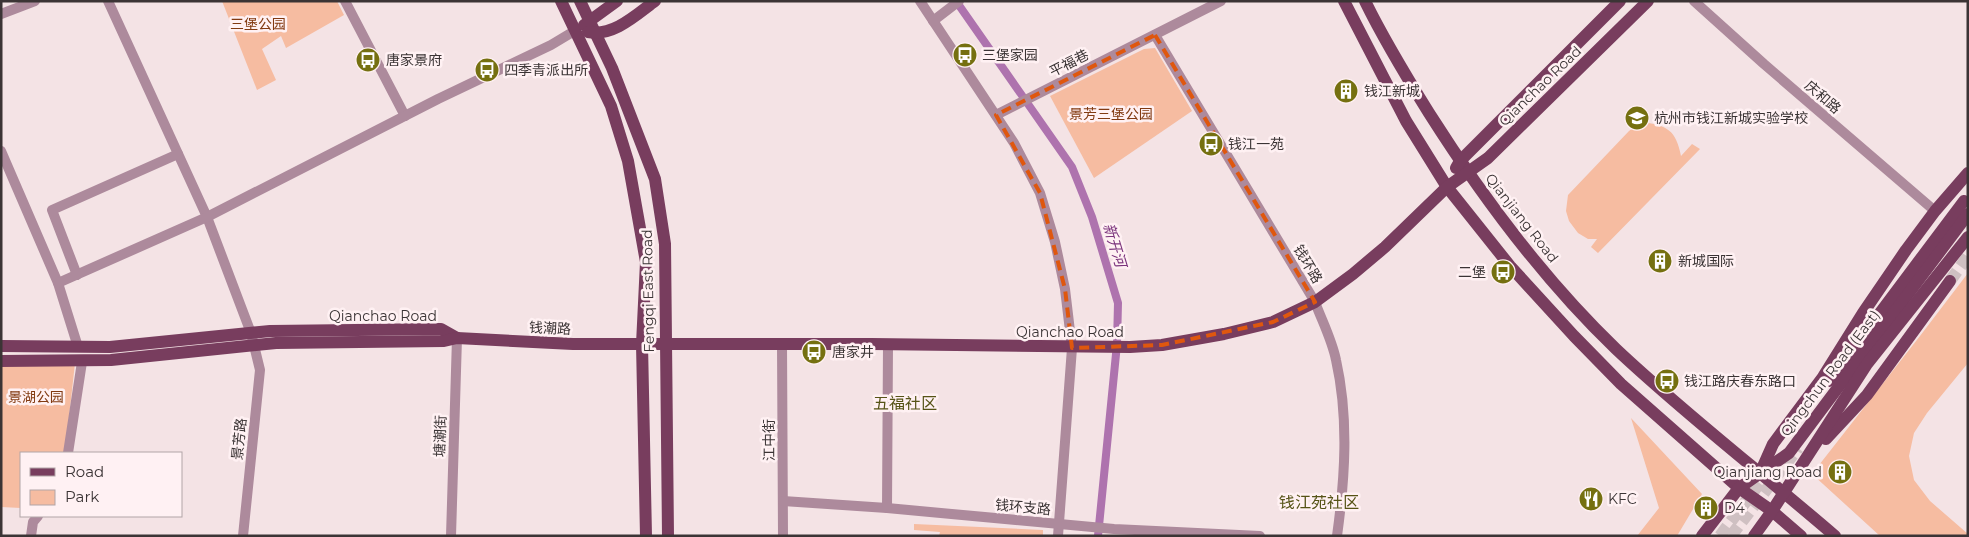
<svg xmlns="http://www.w3.org/2000/svg" width="1969" height="537" viewBox="0 0 1969 537" font-family="Montserrat,'Noto Sans SC',sans-serif">
<style>
.green{fill:#f6bca1}
.lines{fill:none;stroke-linecap:round;stroke-linejoin:round}
.canal{stroke:#ae73ae;stroke-width:8}
.major-tunnel{stroke:#cfc0c2;stroke-width:12;stroke-dasharray:12 6;stroke-linecap:butt}
.minor{stroke:#ad8a9c;stroke-width:10}
.major{stroke:#783d5e;stroke-width:12}
.marked{fill:none;stroke:#df570e;stroke-width:4;stroke-dasharray:10 6;stroke-linejoin:round}
.labels{text-anchor:middle;dominant-baseline:central;stroke-width:5;stroke-linejoin:round;paint-order:stroke}
.park-label{font-size:14px;fill:#823a11;stroke:#fff1f3}
.poi-label{font-size:14px;fill:#3b3435;stroke:#fff1f3;text-anchor:start}
.street-label{font-size:14px;fill:#3b3435;stroke:#fff1f3}
.water-label{font-size:15px;font-style:italic;fill:#7b337c;stroke:#fff1f3}
.quarter-label{font-size:16px;fill:#565316;stroke:#fff1f3}
</style>
<rect width="100%" height="100%" fill="#f4e3e5"/>
<g class="green">
<polygon points="222,1 337,1 344,15 286,48 281,36 262,49 276,80 257,90"/>
<polygon points="1155,48 1192,111 1094,178 1050,96 1144,49"/>
<path d="M1641 122C1667 125 1676 130 1681 156L1692 144 1700 149 1598 253 1591 247 1597 239H1588L1578 233 1569 221 1566 211 1568 195 1629 131Z"/>
<polygon points="1968,273 1968,363 1927,413 1914,433 1909,456 1914,480 1930,501 1968,534 1968,536 1880,536 1812,474 1920,336"/>
<polygon points="1,361 75,363 65,453 21,453 21,508 1,507"/>
<polygon points="1631,418 1702,494 1677,536 1637,536 1659,508"/>
<polygon points="914,524 1043,530 1043,536 939,536 940,532 914,530"/>
</g>
<g class="lines">
<polyline class="canal" points="956,1 1072,167 1092,217 1118,303 1117,344 1098,536"/>
<g class="major-tunnel">
<polyline points="1950,281 1968,256"/>
<polyline points="1720,536 1771,468"/>
<polyline points="1731,536 1798,448"/>
</g>
<g class="minor">
<polyline points="108,1 207,217 251,333 260,370 243,536"/>
<polyline points="345,1 405,116"/>
<polyline points="920,1 1014,143 1040,193 1055,242 1065,289 1072,348 1058,536"/>
<polyline points="1694,1 1764,64 1935,211"/>
<polyline points="1,14 35,1"/>
<polyline points="933,21 959,1"/>
<path d="M1155 35 1315 302C1322 321 1332 340 1336 360 1349 418 1345 478 1337 536"/>
<polyline points="996,115 1221,1"/>
<polyline points="1,151 58,283 78,347"/>
<polyline points="77,275 52,210 178,154"/>
<polyline points="58,283 207,217 438,99 551,45 576,30"/>
<polyline points="782,344 783,536"/>
<polyline points="68,453 82,362"/>
<polyline points="783,501 887,508 1114,529 1260,536"/>
<polyline points="887,508 888,345"/>
<polyline points="31,536 33,522 38,516"/>
<polyline points="451,536 457,338"/>
</g>
<g class="major">
<polyline points="561,1 611,106 628,161 646,262 642,344 646,536"/>
<polyline points="580,1 612,68 655,179 665,244 668,536"/>
<polyline points="1344,1 1406,121 1447,187 1510,266 1574,336 1621,384 1739,488 1772,511 1801,536"/>
<path d="M1365 1C1384 40 1406 76 1429 113 1483 198 1543 279 1616 349 1686 415 1762 473 1835 536"/>
<polyline points="584,25 617,1"/>
<path d="M588 32C613 37 636 15 655 1"/>
<polyline points="1456,168 1460,161 1620,1"/>
<polyline points="1,346 110,347 270,331 441,329 457,338"/>
<polyline points="1,361 111,360 276,343 444,341 457,338 573,344 872,344 1130,347 1162,345 1224,334 1273,322 1315,302 1353,274 1385,247 1447,187 1488,158 1648,1"/>
<polyline points="1829,381 1964,201"/>
<polyline points="1826,439 1867,395 1950,281"/>
<polyline points="1761,471 1773,444 1823,377 1863,313 1906,250 1935,211 1968,173"/>
<polyline points="1702,536 1739,488 1789,453 1968,214"/>
<polyline points="1754,536 1772,511 1867,364 1968,237"/>
</g>
</g>
<path class="marked" d="M1155 35 1315 302 1273 322 1162 345 1072 348 1065 289 1040 193 996 115Z"/>
<defs>
<symbol id="bus-disc" viewBox="-11 -11 22 22"><circle r="9.5" fill="#757010" stroke="#fff1f3"/><path d="M-5-6H5V4H4V6H2V4H-2V6H-4V4H-5ZM-3.5-4V0h7V-4ZM-3.5 1.2v1.5H-2V1.2ZM2 1.2v1.5H3.5V1.2Z" fill="#fff"/></symbol>
<symbol id="building-disc" viewBox="-11 -11 22 22"><circle r="9.5" fill="#757010" stroke="#fff1f3"/><path d="M-4-6H4V6H1V3H-1V6H-4ZM-2.5-4.3h1.7v1.8h-1.7ZM.8-4.3h1.7v1.8H.8ZM-2.5-1h1.7V.8h-1.7ZM.8-1h1.7V.8H.8Z" fill="#fff"/></symbol>
<symbol id="school-disc" viewBox="-11 -11 22 22"><circle r="9.5" fill="#757010" stroke="#fff1f3"/><path d="M0-5L7-2L0 1L-7-2ZM-4 1L0 2.5L4 1V4Q0 6-4 4Z" fill="#fff"/></symbol>
<symbol id="restaurant-disc" viewBox="-11 -11 22 22"><circle r="9.5" fill="#757010" stroke="#fff1f3"/><path d="M-5-6h1v4h1v-4h1v4h1v-4h1v5L-1.5 .5V6h-2V.5L-5-1ZM5-6V6H3V1.5H1.5Q1.5-4 5-6Z" fill="#fff"/></symbol>
</defs>
<g fill-rule="evenodd">
<use href="#bus-disc" x="951" y="41" width="28" height="28"/>
<use href="#bus-disc" x="354" y="46" width="28" height="28"/>
<use href="#bus-disc" x="473" y="56" width="28" height="28"/>
<use href="#building-disc" x="1332" y="77" width="28" height="28"/>
<use href="#school-disc" x="1623" y="104" width="28" height="28"/>
<use href="#bus-disc" x="1197" y="130" width="28" height="28"/>
<use href="#building-disc" x="1646" y="247" width="28" height="28"/>
<use href="#bus-disc" x="1489" y="258" width="28" height="28"/>
<use href="#bus-disc" x="800" y="338" width="28" height="28"/>
<use href="#bus-disc" x="1653" y="367" width="28" height="28"/>
<use href="#building-disc" x="1826" y="458" width="28" height="28"/>
<use href="#restaurant-disc" x="1577" y="485" width="28" height="28"/>
<use href="#building-disc" x="1692" y="494" width="28" height="28"/>
</g>
<g class="labels">
<g class="park-label">
<text x="258" y="24">三堡公园</text>
<text x="1111" y="114">景芳三堡公园</text>
<text x="36" y="397">景湖公园</text>
</g>
<g class="poi-label">
<text x="982" y="55">三堡家园</text>
<text x="386" y="60">唐家景府</text>
<text x="504" y="70">四季青派出所</text>
<text x="1364" y="91">钱江新城</text>
<text x="1654" y="118">杭州市钱江新城实验学校</text>
<text x="1228" y="144">钱江一苑</text>
<text x="1678" y="261">新城国际</text>
<text x="1486" y="272" text-anchor="end">二堡</text>
<text x="832" y="352">唐家井</text>
<text x="1684" y="381">钱江路庆春东路口</text>
<text x="1822" y="472" text-anchor="end">Qianjiang Road</text>
<text x="1608" y="499">KFC</text>
<text x="1724" y="508">D4</text>
</g>
<g class="street-label">
<text transform="translate(1069 63) rotate(-27)">平福巷</text>
<text transform="translate(1540 86) rotate(-44)">Qianchao Road</text>
<text transform="translate(1823 97) rotate(41)">庆和路</text>
<text transform="translate(1522 218) rotate(52)">Qianjiang Road</text>
<text transform="translate(1308 264) rotate(59)">钱环路</text>
<text transform="translate(648 291) rotate(-91)">Fengqi East Road</text>
<text x="383" y="316">Qianchao Road</text>
<text transform="translate(550 328) rotate(3)">钱潮路</text>
<text x="1070" y="332">Qianchao Road</text>
<text transform="translate(1830 373) rotate(-53)">Qingchun Road (East)</text>
<text transform="translate(440 436) rotate(-88)">塘潮街</text>
<text transform="translate(239 439) rotate(-84)">景芳路</text>
<text transform="translate(769 440) rotate(-90)">江中街</text>
<text transform="translate(1023 507) rotate(5)">钱环支路</text>
</g>
<g class="water-label">
<text transform="translate(1115 245) rotate(73)">新开河</text>
</g>
<g class="quarter-label">
<text x="905" y="403">五福社区</text>
<text x="1319" y="502">钱江苑社区</text>
</g>
</g>
<rect width="1969" height="537" fill="none" stroke="#3b3435" stroke-width="5"/>
<rect x="20" y="452" width="162" height="65" fill="#fff1f3" stroke="#b1a5a7"/>
<rect x="30" y="468" width="25" height="8" fill="#783d5e" stroke="#b1a5a7"/>
<text x="65" y="477" font-size="15" fill="#3b3435">Road</text>
<rect x="30" y="490" width="25" height="15" fill="#f6bca1" stroke="#b1a5a7"/>
<text x="65" y="502" font-size="15" fill="#3b3435">Park</text>
</svg>
